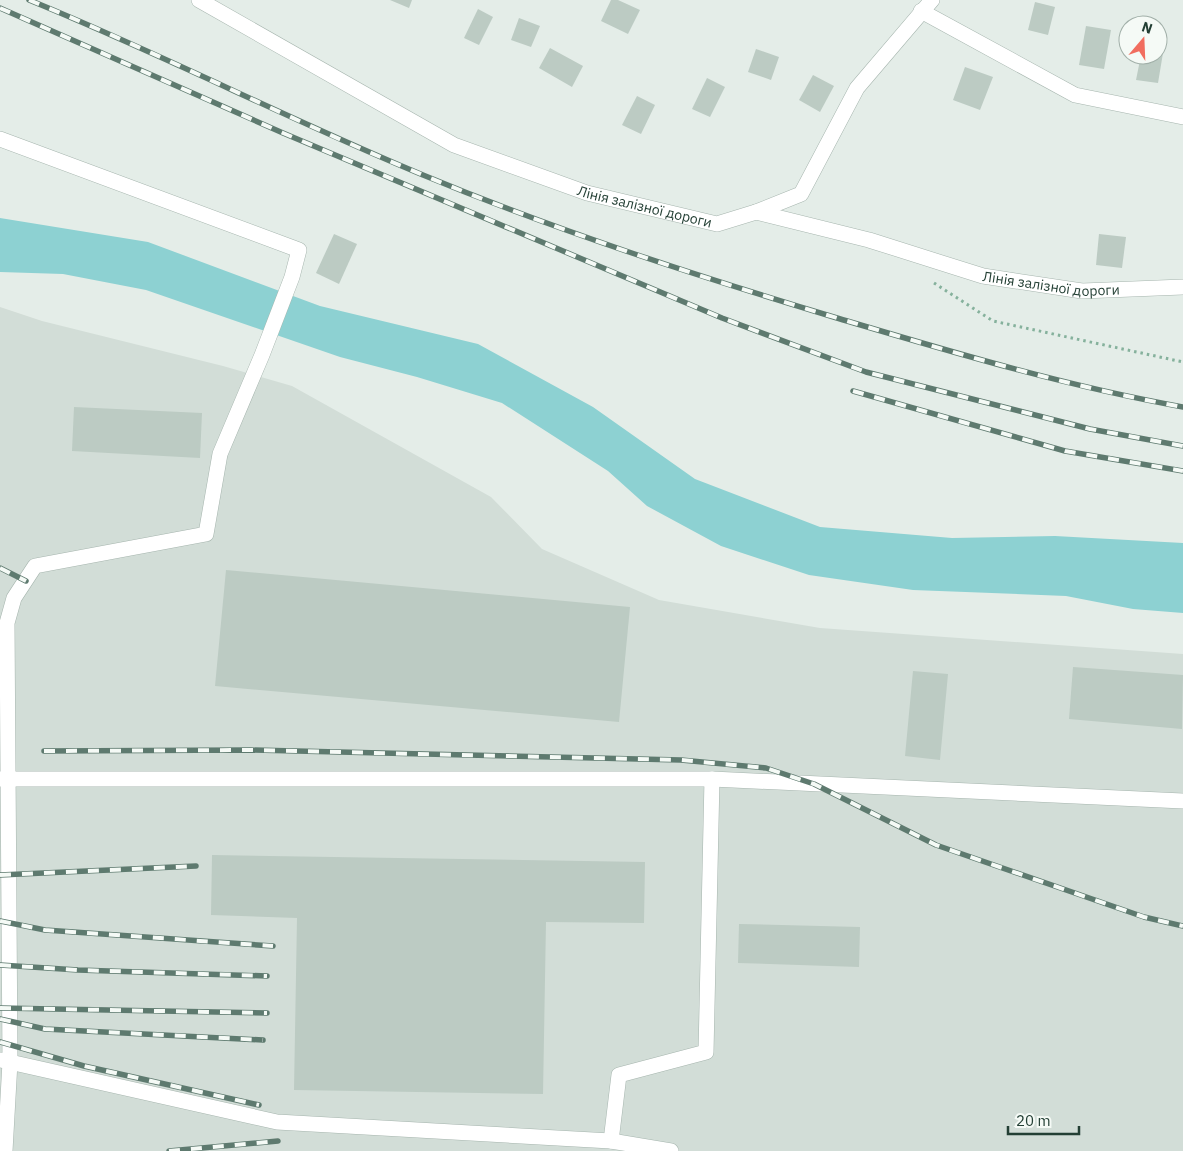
<svg xmlns="http://www.w3.org/2000/svg" width="1183" height="1151" viewBox="0 0 1183 1151" font-family="'IBM Plex Sans',sans-serif">
<style>
.built{fill:#d2ddd7}
.water{fill:#8dd1d2}
.building{fill:#bccbc3}
.lines{fill:none;stroke-linecap:round;stroke-linejoin:round}
.minor-casing{stroke:#a6b5ae;stroke-width:16}
.path{stroke:#85b19c;stroke-width:3;stroke-dasharray:2.5 4;stroke-linecap:butt}
.minor{stroke:#fff;stroke-width:15}
.rail-casing{stroke:#5e7a6f;stroke-width:5.5}
.rail{stroke:#f5faf6;stroke-width:4;stroke-dasharray:11;stroke-linecap:butt}
.labels{text-anchor:middle;dominant-baseline:central;stroke-width:4.5;stroke-linejoin:round;paint-order:stroke}
.street-label{font-size:14px;fill:#233f34;stroke:#f5faf6}
</style>
<rect width="100%" height="100%" fill="#e4ede8"/>
<polygon class="built" points="0,307 42,321 223,366 292,386 491,497 542,549 659,600 820,628 1183,654 1183,1151 0,1151"/>
<polygon class="water" points="0,218 148,242 320,306 478,344 593,407 695,479 820,527 952,538 1055,536 1183,543 1183,613 1133,609 1066,596 913,590 809,575 721,546 647,506 608,471 502,403 417,377 340,357 146,290 63,274 0,272"/>
<g class="building">
<polygon points="390,0 412,0 409,8"/>
<polygon points="611,0 618,0 640,10 628,34 601,21"/>
<polygon points="1035,2 1055,7 1048,35 1028,30"/>
<polygon points="478,9 493,17 479,45 464,38"/>
<polygon points="519,18 540,26 531,47 511,40"/>
<polygon points="1086,26 1111,30 1104,69 1079,65"/>
<polygon points="550,48 583,66 572,87 539,68"/>
<polygon points="756,49 779,57 771,80 748,72"/>
<polygon points="1158,52 1163,53 1158,83 1136,80 1141,55 1158,55"/>
<polygon points="965,67 993,77 980,110 953,100"/>
<polygon points="813,75 834,86 820,112 799,100"/>
<polygon points="707,78 725,87 710,117 692,109"/>
<polygon points="637,96 655,105 641,134 622,125"/>
<polygon points="334,234 357,244 339,284 316,273"/>
<polygon points="1099,234 1126,237 1122,268 1096,265"/>
<polygon points="74,407 202,413 200,458 72,451"/>
<polygon points="226,570 630,607 619,722 215,686"/>
<polygon points="1073,667 1183,675 1182,729 1069,719"/>
<polygon points="913,671 948,674 940,760 905,756"/>
<polygon points="212,855 645,862 644,923 546,922 543,1094 294,1090 297,918 211,915"/>
<polygon points="739,924 860,927 859,967 738,963"/>
</g>
<g class="lines">
<defs>
<g id="minor">
<path id="s1" d="M199 0 454 145 587 193 717 224 756 212 869 240 983 276 1082 291 1183 287"/>
<polyline points="921,11 1075,95 1183,117"/>
<polyline points="0,139 299,250 292,277 262,355 220,454 206,534 35,566 14,598 7,623 10,1062 5,1151"/>
<polyline points="756,212 801,194 857,88 932,0"/>
<polyline points="0,779 712,779 1183,801"/>
<polyline points="1,1060 277,1122 611,1141 671,1151"/>
<polyline points="611,1141 619,1075 706,1052 712,779"/>
</g>
</defs>
<use href="#minor" class="minor-casing"/>
<polyline class="path" points="934,283 993,321 1183,362"/>
<use href="#minor" class="minor"/>
<defs>
<g id="rail">
<path d="M29 0C162 54 290 120 423 175 558 231 697 276 837 318 952 352 1065 386 1183 407"/>
<polyline points="0,8 283,133 722,318 866,372 1090,429 1183,446"/>
<polyline points="853,391 1065,451 1183,471"/>
<polyline points="0,568 26,581"/>
<polyline points="44,751 250,750 681,760 766,768 814,784 936,845 1144,917 1183,926"/>
<polyline points="0,875 196,866"/>
<polyline points="0,921 45,930 273,946"/>
<polyline points="0,965 78,970 267,976"/>
<polyline points="0,1008 267,1013"/>
<polyline points="0,1019 45,1029 263,1040"/>
<polyline points="0,1042 84,1066 259,1105"/>
<polyline points="169,1151 278,1141"/>
</g>
</defs>
<use href="#rail" class="rail-casing"/>
<use href="#rail" class="rail"/>
</g>
<g class="labels">
<g class="street-label">
<text stroke="none"><textPath href="#s1" startOffset="494">Лінія залізної дороги</textPath></text>
<text stroke="none"><textPath href="#s1" startOffset="914">Лінія залізної дороги</textPath></text>
</g>
</g>
<g transform="translate(1143 40) rotate(19)"><circle r="24" fill="#f5faf6" stroke="#a1afa8"/>
<path d="M0-4L9 19L0 12L-9 19Z" fill="#f16d5f"/>
<text y="-8" font-size="14" font-weight="bold" text-anchor="middle" fill="#233f34">N</text>
</g>
<path d="M1008 1126v8h71v-8" fill="none" stroke="#233f34" stroke-width="2.5"/>
<text x="1016" y="1126" font-size="15" fill="#233f34" stroke="#f5faf6" stroke-width="4" paint-order="stroke">20 m</text>
</svg>
